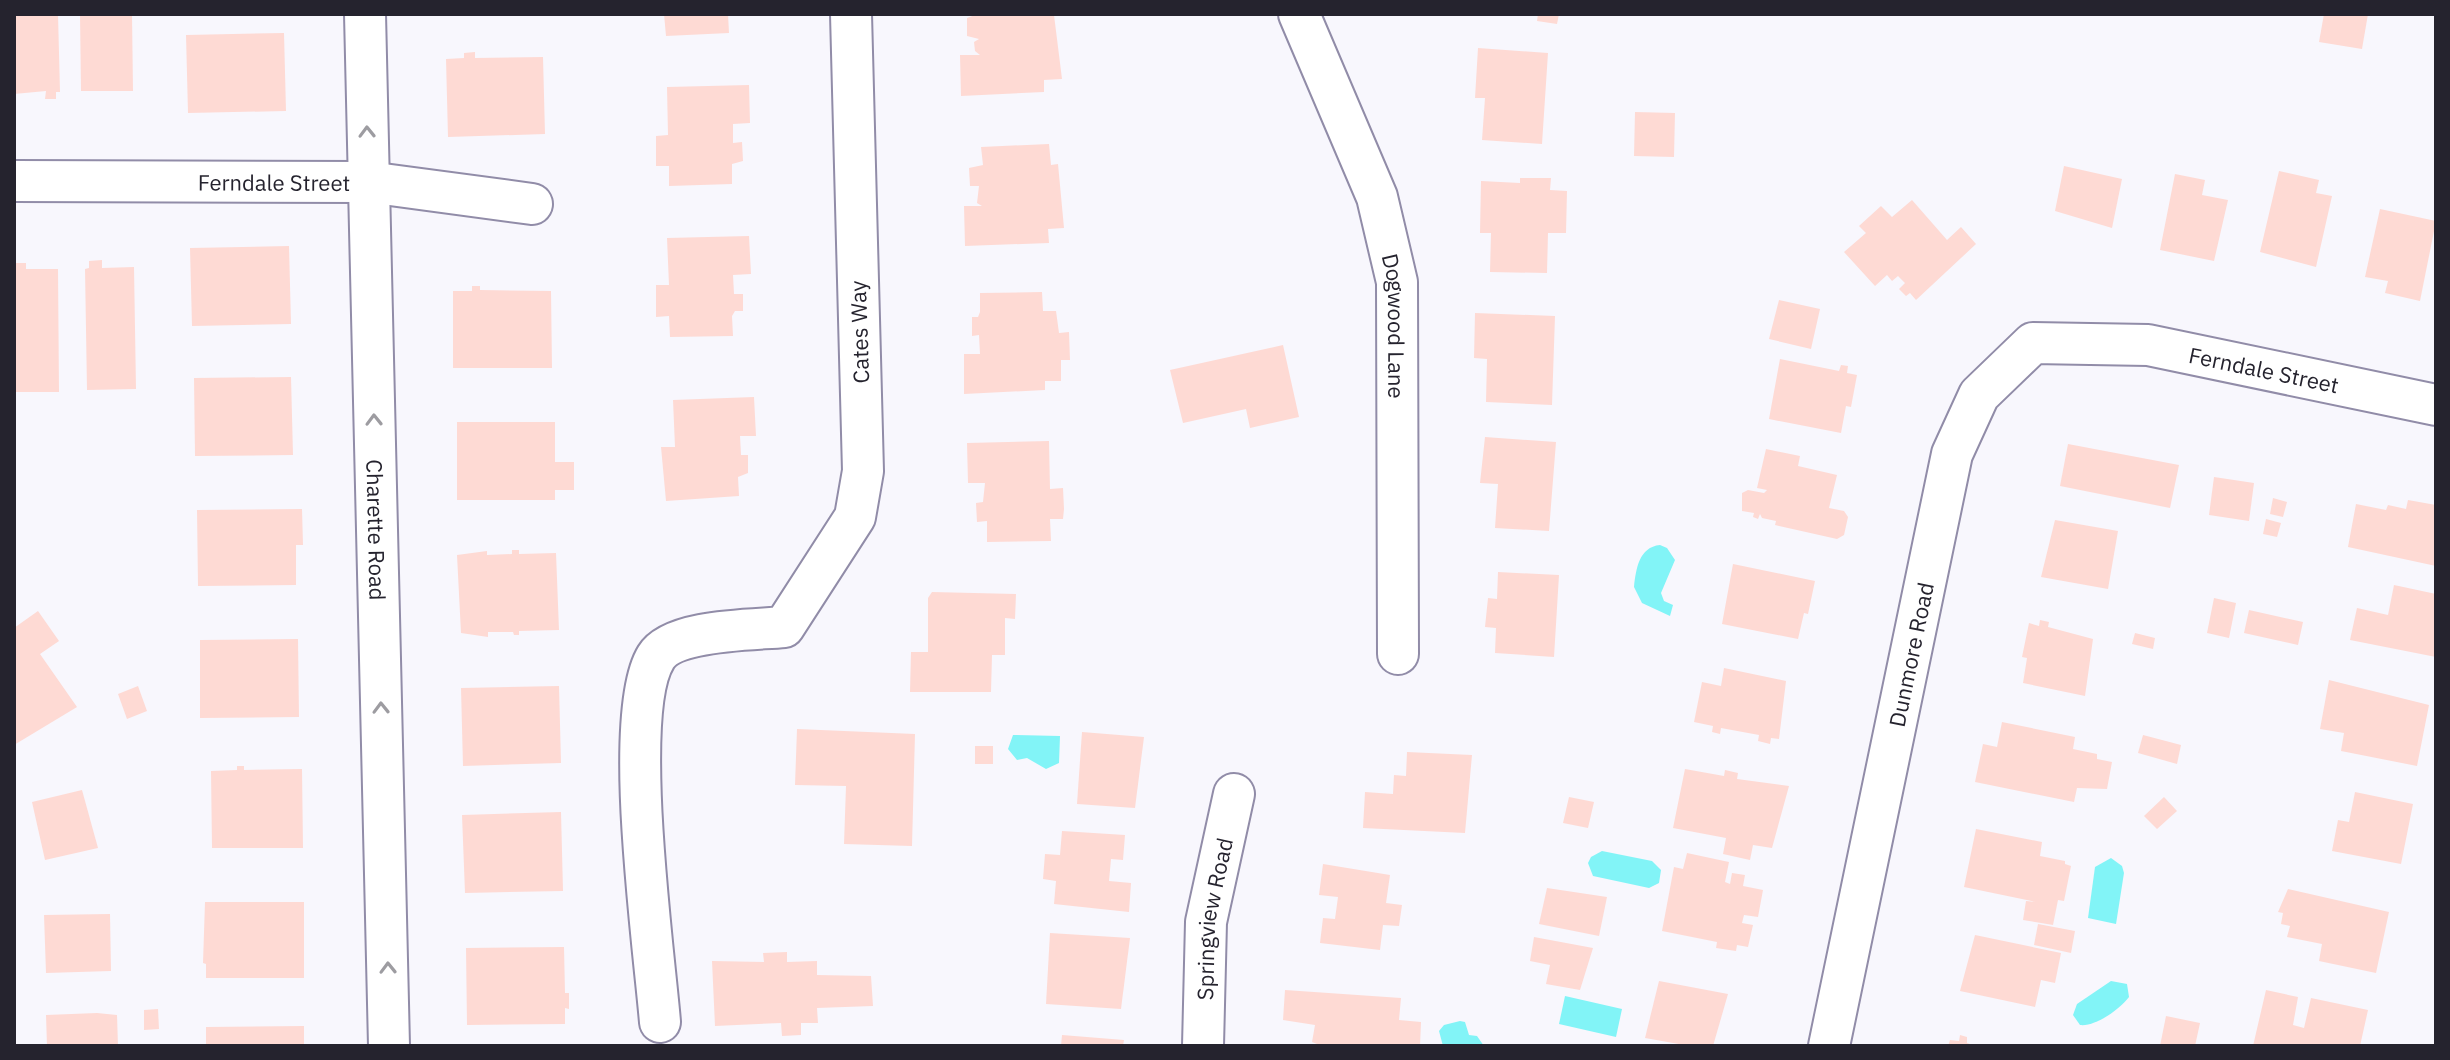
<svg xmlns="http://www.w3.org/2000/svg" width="2450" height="1060" viewBox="0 0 2450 1060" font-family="'IBM Plex Sans',sans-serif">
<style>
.water{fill:#82f4f7}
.building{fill:#fedad4}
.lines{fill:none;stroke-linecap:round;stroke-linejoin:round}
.minor-casing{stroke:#918ca8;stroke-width:44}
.minor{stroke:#fff;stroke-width:40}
.oneway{stroke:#9d9ca1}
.labels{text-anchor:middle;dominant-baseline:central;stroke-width:8;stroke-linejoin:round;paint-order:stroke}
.street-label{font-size:22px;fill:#25232e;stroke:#fff}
</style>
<rect width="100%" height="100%" fill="#f8f7fd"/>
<g class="water">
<path d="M1660 545 1667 548 1675 560 1661 593 1664 601 1673 605 1670 616 1642 603 1634 587C1636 569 1639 547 1660 545Z"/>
<polygon points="1013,735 1060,736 1059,763 1046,769 1027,758 1017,760 1008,749"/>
<polygon points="1602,851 1652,861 1661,870 1659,883 1649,888 1593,876 1588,863 1591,857"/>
<polygon points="2111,858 2122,866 2124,873 2116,924 2088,918 2095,867"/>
<path d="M2111 981 2127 984 2129 997C2120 1009 2095 1027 2080 1025L2073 1015 2077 1004Z"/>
<polygon points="1565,996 1622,1009 1616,1037 1559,1024"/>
<polygon points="1460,1021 1465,1022 1469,1035 1477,1036 1484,1046 1443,1046 1439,1031 1444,1025"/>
</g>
<g class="building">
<polygon points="14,14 58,14 60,92 56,92 56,99 45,99 46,91 14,94"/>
<polygon points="80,14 132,14 133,91 81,91"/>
<polygon points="664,14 728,14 729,33 666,36"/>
<polygon points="978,14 1054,15 1062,79 1044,80 1044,92 961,96 960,55 980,55 975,51 974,42 979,39 967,36 967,18"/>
<polygon points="1538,14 1559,14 1557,24 1537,21"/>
<polygon points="2324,14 2368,14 2362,49 2319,42"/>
<polygon points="284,33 286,111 188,113 186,35"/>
<polygon points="1478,48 1548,53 1542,144 1482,140 1485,98 1475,98"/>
<polygon points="475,52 475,58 543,57 545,134 448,137 446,59 464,58 464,53"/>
<polygon points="749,85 750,123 733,124 733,143 742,142 743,161 732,164 732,184 669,186 669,166 656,166 656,136 668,135 667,87"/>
<polygon points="1635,112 1675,113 1674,157 1634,156"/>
<polygon points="1049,144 1051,165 1058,164 1064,228 1048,229 1049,243 965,246 964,206 982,206 977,203 979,186 970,186 969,168 983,165 981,147"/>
<polygon points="2064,166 2122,179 2112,228 2055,211"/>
<polygon points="2279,171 2319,180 2316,193 2332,196 2316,267 2260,252"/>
<polygon points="2175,174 2205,180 2202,195 2228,200 2214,261 2160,250"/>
<polygon points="1520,178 1551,178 1550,190 1567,191 1566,233 1548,233 1547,273 1490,272 1491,233 1480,233 1481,181 1520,183"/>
<polygon points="1912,200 1947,240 1961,227 1976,244 1916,300 1910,293 1906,296 1899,289 1905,283 1898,276 1892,281 1887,275 1875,286 1844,252 1866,233 1859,226 1881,206 1892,217"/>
<polygon points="2380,209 2436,221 2420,301 2385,293 2388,281 2365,277"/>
<polygon points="749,236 751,274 733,275 734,294 743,294 743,311 735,311 732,316 733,336 670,337 669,316 656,317 656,285 669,285 667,238"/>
<polygon points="289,246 291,324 192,326 190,248"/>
<polygon points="102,260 102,268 134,267 136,389 87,390 85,269 89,268 89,261"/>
<polygon points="14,263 26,263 26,269 58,269 59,392 14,392"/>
<polygon points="472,286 480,286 480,290 551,291 552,368 453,368 453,291 472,291"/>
<polygon points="1042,292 1043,311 1056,311 1059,333 1069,332 1070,360 1061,360 1061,381 1045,381 1045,390 964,394 964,354 980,354 979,335 972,336 972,317 978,317 980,312 980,293"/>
<polygon points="1779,300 1820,309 1811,349 1769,339"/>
<polygon points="1475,313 1555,316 1552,405 1486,402 1487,359 1474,358"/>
<polygon points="1283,345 1299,417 1250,428 1246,409 1183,423 1170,370"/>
<polygon points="1780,359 1839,371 1841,365 1848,366 1847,373 1857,375 1851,407 1846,406 1841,433 1769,419"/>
<polygon points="291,377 293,455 195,456 194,378"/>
<polygon points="754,397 756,436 740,436 741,455 748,455 748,473 738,477 739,496 666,501 661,447 675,447 673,400"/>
<polygon points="457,422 555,422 555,462 574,462 574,490 555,490 555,500 457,500"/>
<polygon points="1485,437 1556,442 1549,531 1495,528 1498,484 1480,483"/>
<polygon points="1049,441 1050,489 1063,488 1064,509 1063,519 1050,519 1051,541 987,542 987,521 977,522 976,503 983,502 985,483 968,483 967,443"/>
<polygon points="2068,444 2179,465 2170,508 2060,486"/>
<polygon points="1766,449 1800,456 1798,466 1837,475 1829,508 1844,511 1848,517 1844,535 1837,539 1775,525 1776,521 1762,518 1760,514 1758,519 1753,517 1754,513 1742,511 1742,493 1748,490 1764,493 1767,490 1757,488"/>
<polygon points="2214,477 2254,483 2249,521 2209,515"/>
<polygon points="2273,498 2287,502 2283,517 2270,514"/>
<polygon points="2408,500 2436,505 2436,566 2348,547 2356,504 2386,510 2388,505 2406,509"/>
<polygon points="302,509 303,545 296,545 296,585 198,586 197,510"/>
<polygon points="2266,519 2281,523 2277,537 2263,534"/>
<polygon points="2055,520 2118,531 2108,589 2041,577"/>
<polygon points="512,550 519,550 519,554 556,553 559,630 519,631 519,635 514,635 513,632 488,632 488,637 461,633 457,555 487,551 487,555 512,554"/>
<polygon points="1733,564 1815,581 1808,614 1804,613 1798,639 1722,624"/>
<polygon points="1498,572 1559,575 1554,657 1495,653 1496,628 1485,627 1488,598 1497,599"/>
<polygon points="2394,585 2436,594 2436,657 2350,640 2357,608 2388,615"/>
<polygon points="932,592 1016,594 1015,619 1005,618 1005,655 992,655 991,692 910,692 911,652 928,652 928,598"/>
<polygon points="2214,598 2236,603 2229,638 2207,633"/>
<polygon points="2249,610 2303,622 2298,645 2244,633"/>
<polygon points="38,611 59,641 40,654 77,707 14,745 14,628"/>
<polygon points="2040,620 2049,622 2048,627 2093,639 2085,696 2023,683 2027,658 2022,657 2029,623 2039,626"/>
<polygon points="2135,633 2155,638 2153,649 2132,644"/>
<polygon points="298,639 299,717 200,718 200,640"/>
<polygon points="1724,668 1786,681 1779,739 1771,738 1770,744 1758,741 1759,735 1721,728 1720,734 1712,732 1713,726 1694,722 1702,682 1721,686"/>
<polygon points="2329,680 2429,705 2417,766 2341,751 2344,733 2320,729"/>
<polygon points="138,686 147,711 127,719 118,694"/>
<polygon points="559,686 561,763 463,766 461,688"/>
<polygon points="2002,722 2075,737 2073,749 2097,754 2097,759 2112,762 2107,789 2077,788 2074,802 1975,782 1983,744 1997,747"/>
<polygon points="797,729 915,734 912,846 844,844 846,786 795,785"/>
<polygon points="1082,732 1144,737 1135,808 1077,804"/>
<polygon points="2143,735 2181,745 2177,764 2138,753"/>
<rect x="975" y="746" width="18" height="18"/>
<polygon points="1407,752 1472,755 1465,833 1363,828 1365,792 1393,794 1394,775 1406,776"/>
<polygon points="237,766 244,766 244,770 302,769 303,848 212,848 211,771 237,770"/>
<polygon points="1685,769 1724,776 1725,770 1738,773 1737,779 1789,786 1772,848 1753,845 1750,860 1723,854 1726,838 1673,828"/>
<polygon points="82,790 98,848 45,860 32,802"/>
<polygon points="2355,792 2413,804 2401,864 2332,851 2338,820 2349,822"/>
<polygon points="1569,797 1594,802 1588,828 1563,823"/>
<polygon points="2164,797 2177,811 2157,829 2144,816"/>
<polygon points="561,812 563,891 465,893 462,815"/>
<polygon points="1976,829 2042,842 2040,856 2065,861 2065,864 2071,866 2064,901 2058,900 2053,925 2023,920 2026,901 2036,902 1964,887"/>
<polygon points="1062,831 1125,835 1123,860 1111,859 1109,881 1131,883 1129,912 1054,904 1056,881 1043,879 1045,854 1060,855"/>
<polygon points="1687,853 1729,862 1725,882 1730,884 1732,873 1745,875 1743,886 1763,890 1758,917 1744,915 1742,923 1753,925 1748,947 1737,945 1736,951 1716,948 1717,942 1662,931 1674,867 1683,869"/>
<polygon points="1323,864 1390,875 1386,903 1402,905 1399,926 1383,925 1380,950 1320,943 1323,918 1335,919 1338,897 1319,895"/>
<polygon points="1547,888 1607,897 1599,936 1539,924"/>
<polygon points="2288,889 2389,912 2376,973 2319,961 2322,944 2287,937 2290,926 2281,924 2283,913 2278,912"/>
<polygon points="205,902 304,902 304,978 206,978 206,964 203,963"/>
<polygon points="110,914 111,971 46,973 44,915"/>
<polygon points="2038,924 2075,931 2071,953 2034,945"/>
<polygon points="1050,933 1130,938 1121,1009 1046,1004"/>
<polygon points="1975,935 2061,953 2055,983 2041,980 2035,1007 1960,991"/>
<polygon points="1534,937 1593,948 1580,990 1546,984 1550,965 1530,961"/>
<polygon points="564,947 565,993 569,993 569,1009 565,1008 565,1024 467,1025 466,948"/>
<polygon points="787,952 787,962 817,961 817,975 871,976 873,1006 817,1008 818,1023 801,1023 801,1035 782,1036 781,1023 715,1026 712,961 764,962 763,953"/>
<polygon points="1659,981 1728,994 1713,1046 1690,1046 1645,1038"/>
<polygon points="1285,990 1401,998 1399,1020 1421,1022 1420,1046 1322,1046 1312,1042 1315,1025 1283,1020"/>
<polygon points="2266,990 2298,997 2293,1025 2304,1028 2311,998 2368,1010 2360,1046 2253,1046"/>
<polygon points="158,1009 159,1029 144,1030 144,1010"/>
<polygon points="97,1013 117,1015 118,1046 47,1046 46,1015"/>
<polygon points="2166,1016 2200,1023 2195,1046 2160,1046"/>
<polygon points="304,1026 304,1046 206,1046 206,1027"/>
<polygon points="1062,1035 1124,1040 1123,1046 1061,1046"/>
<polygon points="1960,1035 1967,1037 1967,1043 1976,1046 1948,1046 1950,1040 1959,1041"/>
</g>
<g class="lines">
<defs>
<g id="minor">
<path id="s1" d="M365 14 389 1046"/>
<path id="s2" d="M1299 14 1377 197 1397 282 1398 654"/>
<path id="s3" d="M14 181 368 182 532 204"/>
<path d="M660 1022C654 949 621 713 656 657 673 629 753 630 784 627L855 517 863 471 851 14"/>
<path id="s4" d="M1203 1046 1206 922 1234 794"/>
<path id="s5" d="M1829 1046 1952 454 1979 395 2033 343 2148 345 2436 405"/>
</g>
</defs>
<use href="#minor" class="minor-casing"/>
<use href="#minor" class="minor"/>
</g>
<defs><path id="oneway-chevron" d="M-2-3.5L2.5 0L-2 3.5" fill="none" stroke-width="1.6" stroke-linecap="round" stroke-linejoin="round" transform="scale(2)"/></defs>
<g class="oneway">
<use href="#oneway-chevron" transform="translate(367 132) rotate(-91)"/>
<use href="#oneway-chevron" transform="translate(374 420) rotate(-91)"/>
<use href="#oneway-chevron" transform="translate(381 708) rotate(-91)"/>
<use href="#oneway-chevron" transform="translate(388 968) rotate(-91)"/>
</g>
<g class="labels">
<g class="street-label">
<text stroke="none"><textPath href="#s3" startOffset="260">Ferndale Street</textPath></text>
<text stroke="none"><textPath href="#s2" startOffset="330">Dogwood Lane</textPath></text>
<text transform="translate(859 332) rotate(-92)">Cates Way</text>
<text stroke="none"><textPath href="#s5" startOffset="978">Ferndale Street</textPath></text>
<text stroke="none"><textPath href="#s1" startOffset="516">Charette Road</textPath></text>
<text stroke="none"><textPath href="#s5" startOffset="400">Dunmore Road</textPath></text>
<text stroke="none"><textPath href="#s4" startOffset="128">Springview Road</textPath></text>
</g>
</g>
<rect width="2450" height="1060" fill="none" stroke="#25232e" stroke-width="32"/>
</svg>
